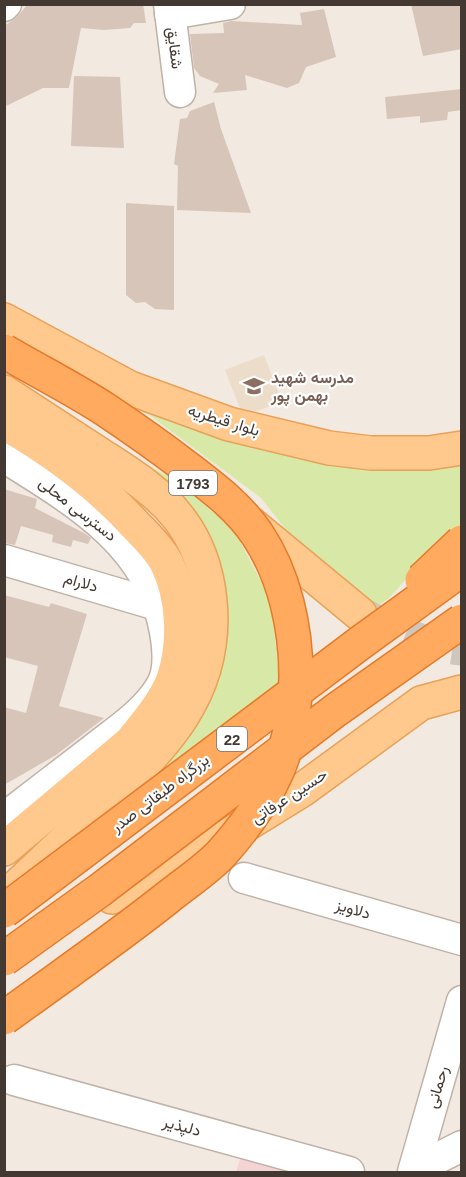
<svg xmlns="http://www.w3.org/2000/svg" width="466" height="1177" viewBox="0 0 466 1177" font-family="Arial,Vazirmatn,sans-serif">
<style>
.education{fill:#ecdcca}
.medical{fill:#f4d3d5}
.green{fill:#d8e9a7}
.building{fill:#d7c5b9}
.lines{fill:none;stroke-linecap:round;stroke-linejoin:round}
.major-tunnel{stroke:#cfc6be;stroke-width:33;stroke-dasharray:33 16;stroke-linecap:butt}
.minor-casing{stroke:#c0b2a6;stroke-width:33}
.major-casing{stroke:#e9a158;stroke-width:36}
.minor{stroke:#fff;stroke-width:30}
.major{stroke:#ffc88d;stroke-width:33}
.highway-bridge-casing{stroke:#e57a28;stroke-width:36;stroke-linecap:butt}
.highway-bridge{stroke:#ffaa5f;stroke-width:33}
.labels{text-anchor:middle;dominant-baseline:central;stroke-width:4.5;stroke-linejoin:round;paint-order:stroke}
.shield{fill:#fff;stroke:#7b7470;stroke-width:1.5}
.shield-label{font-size:15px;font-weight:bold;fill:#433932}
.street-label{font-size:16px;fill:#433932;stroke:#fff}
.education-label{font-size:16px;font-weight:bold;fill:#785e54;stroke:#fff;text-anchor:start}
</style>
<rect width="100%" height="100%" fill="#f2e9e1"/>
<polygon class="education" points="264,355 282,402 243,416 225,370"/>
<polygon class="medical" points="241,1156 299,1172 236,1172"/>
<g class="green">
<polygon points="140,408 461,460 461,524 438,544 388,599 373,609 309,559 261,498"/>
<polygon points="90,436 174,479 234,530 262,583 273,613 279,682 163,779 155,764 213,568"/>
</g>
<g class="building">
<polygon points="28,4 143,4 146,23 134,23 130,28 104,30 81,28 69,88 43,88 4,107 4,26 16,18"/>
<polygon points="411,4 462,4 462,49 423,56"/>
<polygon points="324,9 336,57 306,67 299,83 287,88 245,75 247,90 213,93 219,84 200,76 194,68 190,34 224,33 223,23 231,21 302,25 300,13"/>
<polygon points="74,76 120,77 124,148 71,146"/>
<polygon points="462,89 462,110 448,112 447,120 420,123 420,116 387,119 385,97"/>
<polygon points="214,102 221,129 251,213 177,210 178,166 174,164 180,119 187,118 190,111"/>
<polygon points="126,203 174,206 174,310 155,309 145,302 136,303 126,295"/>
<polygon points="4,489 37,499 35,508 84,533 91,538 88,544 73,540 71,547 52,542 53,535 21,526 15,545 4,543"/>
<polygon points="4,595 49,607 51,603 87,614 59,706 104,718 56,755 4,785 4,707 26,713 38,666 4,657"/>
</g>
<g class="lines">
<path class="major-tunnel" d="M361 614C394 629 425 646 462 649"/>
<defs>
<g id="minor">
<polyline points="169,4 180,92"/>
<polyline points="4,6 6,4"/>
<polyline points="170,14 230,4"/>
<path d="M4 457C74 501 150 544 165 632 168 649 170 671 161 686 146 712 118 730 95 748 65 771 34 795 4 818"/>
<polyline points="4,560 157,605"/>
<polyline points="244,878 462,940"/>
<polyline points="14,1080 349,1172"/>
<polyline points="414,1170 462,1146"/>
<polyline points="413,1172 462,1001"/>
</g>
<g id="major">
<polyline points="4,320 130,388 229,424 329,448 371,453 429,453 462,448"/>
<path d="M4 392C35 412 65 432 96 452 125 471 156 489 178 517 197 541 207 570 210 601 219 695 162 748 99 808 71 835 42 863 13 890"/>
<path d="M4 423C53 451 99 485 137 527 147 537 159 549 166 562 183 596 185 643 173 679 164 703 146 723 130 743L4 849"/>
<polyline points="251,524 360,614"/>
<polyline points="112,897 187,861 302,790 421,703 462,692"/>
</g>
</defs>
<use href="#minor" class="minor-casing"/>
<use href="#major" class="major-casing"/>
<use href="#minor" class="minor"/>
<use href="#major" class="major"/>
<defs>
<g id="highway-bridge">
<path d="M4 351C38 371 74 389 106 410 133 428 160 447 186 467 212 487 239 507 257 534 285 576 296 628 296 677 294 752 271 798 221 854 206 870 184 884 167 898 114 940 59 978 4 1018"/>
<polyline points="422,580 462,542"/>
<polyline points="4,911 360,643 462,569"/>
<polyline points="4,959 100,890 336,710 462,621"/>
</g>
</defs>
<use href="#highway-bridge" class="highway-bridge-casing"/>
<use href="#highway-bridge" class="highway-bridge"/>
</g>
<defs>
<symbol id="school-bare" viewBox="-9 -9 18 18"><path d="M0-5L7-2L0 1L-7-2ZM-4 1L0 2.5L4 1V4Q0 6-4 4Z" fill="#8d6e63" stroke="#fff" stroke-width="2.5" paint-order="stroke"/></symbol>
</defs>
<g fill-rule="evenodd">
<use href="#school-bare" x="239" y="371" width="30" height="30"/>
</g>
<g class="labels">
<g class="shield">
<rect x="169" y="471" width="48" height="24" rx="4.5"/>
<rect x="217" y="727" width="30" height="24" rx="4.5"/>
</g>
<g class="shield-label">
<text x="193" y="483">1793</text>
<text x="232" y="739">22</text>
</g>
<g class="street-label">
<text transform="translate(175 48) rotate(83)">شقایق</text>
<text transform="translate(224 420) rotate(17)">بلوار قیطریه</text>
<text transform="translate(78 509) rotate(38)">دسترسی محلی</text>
<text transform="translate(81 582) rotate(16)">دلارام</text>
<text transform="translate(160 793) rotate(-37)">بزرگراه طبقاتی صدر</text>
<text transform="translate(289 796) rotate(-33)">حسین عرفاتی</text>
<text transform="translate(353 909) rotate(16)">دلاویز</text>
<text transform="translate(437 1087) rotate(-74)">رحمانی</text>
<text transform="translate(182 1126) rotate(15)">دلپذیر</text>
</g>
<g class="education-label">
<text x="271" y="377">مدرسه شهید<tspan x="271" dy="18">بهمن پور</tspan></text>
</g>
</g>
<rect width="466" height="1177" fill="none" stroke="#433932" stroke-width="12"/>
</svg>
